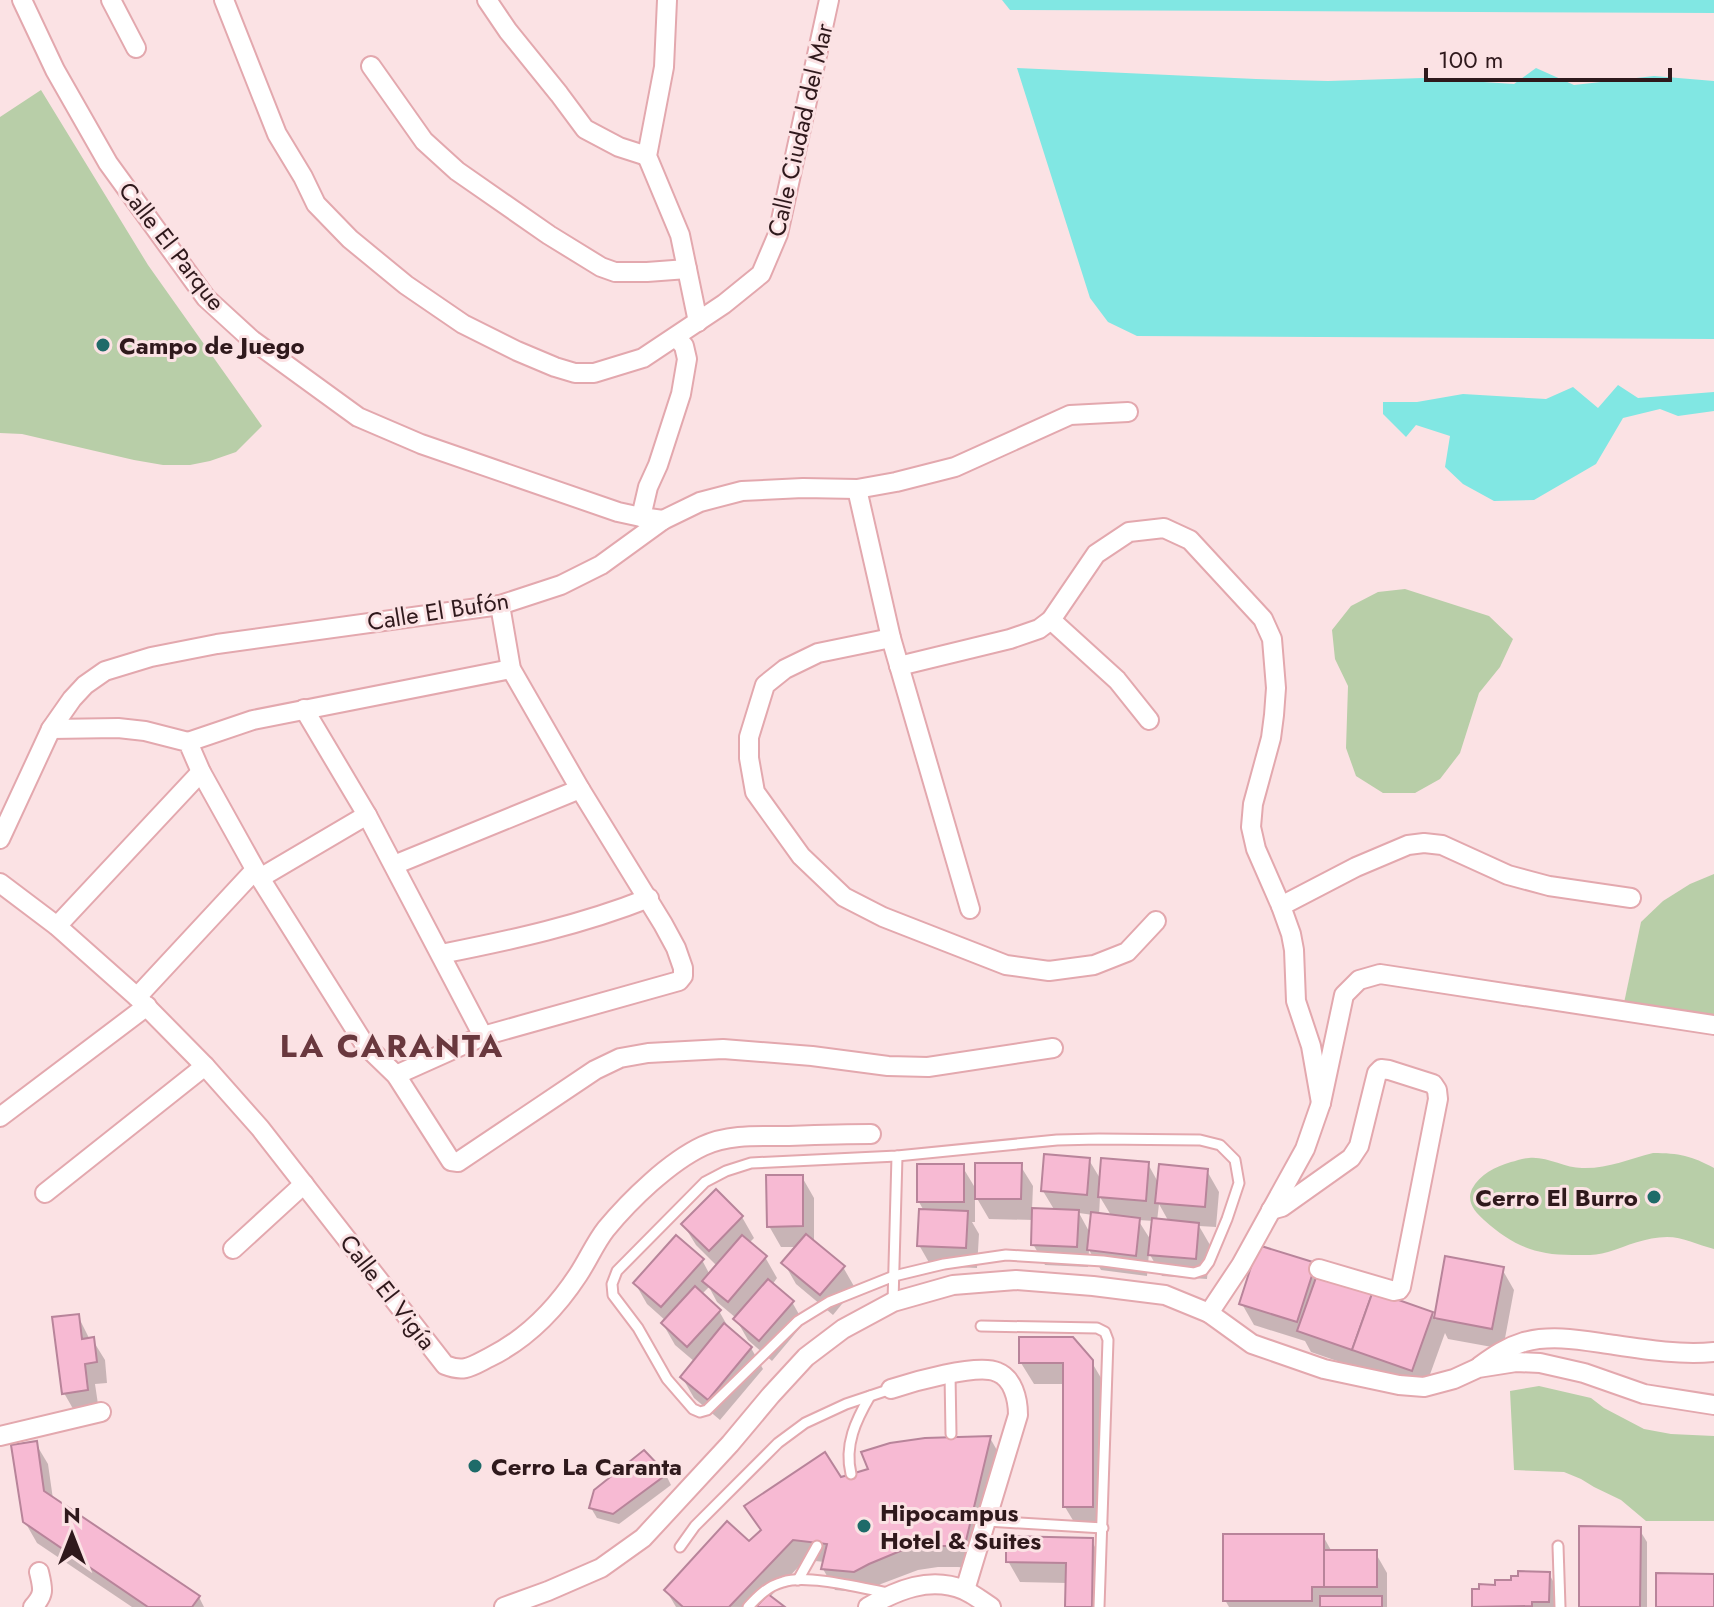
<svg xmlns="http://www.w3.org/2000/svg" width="1714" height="1607" viewBox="0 0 1714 1607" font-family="Jost,sans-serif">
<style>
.green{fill:#b8cea8}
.water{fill:#81e7e3}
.shadow{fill:#0003;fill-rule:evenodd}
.building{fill:#f7bad3;stroke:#b8849a;stroke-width:2}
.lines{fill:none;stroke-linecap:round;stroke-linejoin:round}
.service-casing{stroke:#e3a8ae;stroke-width:13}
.minor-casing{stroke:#e3a8ae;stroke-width:22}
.service{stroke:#fff;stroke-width:9}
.minor{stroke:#fff;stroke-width:18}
.poi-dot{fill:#1e6b69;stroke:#fbe2e4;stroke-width:3}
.labels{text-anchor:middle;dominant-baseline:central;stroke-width:6;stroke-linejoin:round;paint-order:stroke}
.street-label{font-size:24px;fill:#2f191c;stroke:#fbe2e4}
.poi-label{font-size:24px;font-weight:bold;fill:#2f191c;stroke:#fbe2e4;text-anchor:start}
.district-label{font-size:32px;font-weight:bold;letter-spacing:2px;fill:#69383e;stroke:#fbe2e4}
</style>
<rect width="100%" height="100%" fill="#fbe2e4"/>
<g class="green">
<polygon points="41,90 148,265 262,426 236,452 210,461 190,465 163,465 134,460 22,434 0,433 0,117"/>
<polygon points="1405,589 1489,616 1513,639 1500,667 1479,693 1460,753 1440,779 1415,793 1383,793 1356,776 1346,748 1348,686 1335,659 1332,630 1351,606 1378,592"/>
<polygon points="1714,874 1714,1015 1624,1003 1641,922 1663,901 1690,884"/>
<path d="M1653 1153C1679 1153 1692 1156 1714 1168V1249C1698 1245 1683 1237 1667 1237 1646 1237 1627 1246 1608 1252 1596 1256 1584 1255 1572 1255 1534 1255 1512 1245 1484 1220 1475 1212 1466 1202 1472 1189 1480 1174 1495 1167 1511 1162 1516 1161 1523 1158 1529 1158 1546 1156 1565 1168 1582 1168 1607 1169 1629 1159 1653 1153Z"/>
<polygon points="1539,1386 1591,1398 1604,1408 1644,1429 1671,1434 1714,1436 1714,1521 1646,1521 1621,1500 1594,1487 1581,1479 1564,1472 1514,1470 1510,1391"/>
</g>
<g class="water">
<polygon points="1002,0 1714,0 1714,13 1010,10"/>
<polygon points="1017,68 1256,79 1328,81 1423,78 1514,84 1536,68 1574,85 1654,76 1714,81 1714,339 1137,336 1108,322 1090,298"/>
<polygon points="1618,385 1638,398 1714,392 1714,411 1678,416 1660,409 1623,418 1596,464 1534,500 1494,501 1463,484 1445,467 1450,436 1416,425 1406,437 1383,414 1383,402 1417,402 1463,394 1546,399 1573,387 1598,408"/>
</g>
<g class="shadow">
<path d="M1089 1160 1101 1180 1148 1164 1159 1184 1207 1171 1219 1192 1216 1227 1199 1226 1210 1245 1207 1279 1162 1276 1149 1253 1147 1276 1101 1270 1089 1250 1088 1267 1045 1265 1033 1244 1034 1220 989 1219 975 1195V1222H972L979 1234 977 1268 931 1266 919 1245 924 1211 919 1202 962 1166 977 1191 1020 1165 1033 1186 1032 1210 1055 1211 1043 1191ZM1100 1197 1112 1217 1099 1215ZM1159 1204 1169 1222 1157 1221ZM1079 1213 1093 1215 1091 1235ZM1138 1220 1154 1221 1152 1242Z"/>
<polygon points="802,1177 814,1198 814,1243 843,1267 855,1288 833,1315 796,1284 784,1263 797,1247 781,1247 769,1226"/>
<polygon points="742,1217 754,1238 749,1243 765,1257 777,1278 772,1285 792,1302 804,1323 772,1361 748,1340 736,1319 736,1318 717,1302 709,1287 701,1295 719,1311 731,1332 751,1348 763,1369 720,1420 694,1398 682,1377 695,1362 675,1345 663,1324 666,1321 647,1304 635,1283 702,1260 710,1275 717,1266 696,1245 683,1224"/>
<polygon points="1260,1247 1321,1275 1432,1314 1436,1320 1447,1259 1502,1269 1514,1290 1503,1349 1448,1339 1445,1333 1424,1391 1311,1352 1305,1341 1254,1325 1242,1304"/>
<polygon points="78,1316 90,1340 92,1339 105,1360 107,1383 95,1384 99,1411 76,1414 64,1393"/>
<polygon points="1091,1361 1104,1383 1104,1527 1077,1527 1065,1507 1065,1384 1034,1384 1021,1363"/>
<polygon points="990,1438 1002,1459 976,1569 958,1567 938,1567 918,1570 881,1584 867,1593 835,1590 823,1569 825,1562 805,1560 769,1598 781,1607 676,1607 666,1590 749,1544 841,1479"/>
<polygon points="36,1444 48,1464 53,1499 199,1597 204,1607 132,1607 37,1543 25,1522"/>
<polygon points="644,1453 666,1475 671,1485 619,1524 597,1518 591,1508"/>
<polygon points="1639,1529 1647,1542 1647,1607 1581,1607"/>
<polygon points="1323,1536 1332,1552 1375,1552 1387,1573 1387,1607 1229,1607 1225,1600"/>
<polygon points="1091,1540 1103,1561 1103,1607 1067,1607 1067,1583 1020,1582 1008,1561"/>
<polygon points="1549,1574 1561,1595 1561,1607 1474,1607 1474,1591"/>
</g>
<g class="building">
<polygon points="1044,1154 1090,1158 1087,1195 1041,1191"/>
<polygon points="1101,1158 1149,1162 1146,1201 1098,1197"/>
<polygon points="975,1163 1022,1163 1021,1199 975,1199"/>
<rect x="917" y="1164" width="47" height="38"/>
<polygon points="1159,1164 1208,1169 1205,1207 1155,1203"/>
<polygon points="766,1175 803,1175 803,1226 767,1227"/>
<polygon points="716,1189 743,1216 709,1251 681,1224"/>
<polygon points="1032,1208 1079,1210 1077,1247 1031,1245"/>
<polygon points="919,1209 968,1211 966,1248 917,1246"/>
<polygon points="1091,1212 1140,1218 1136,1256 1087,1250"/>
<polygon points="1152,1218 1199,1223 1196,1259 1148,1255"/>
<polygon points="806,1234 845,1266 820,1295 781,1263"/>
<polygon points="676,1235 704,1259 661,1307 633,1283"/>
<polygon points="742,1235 767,1256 728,1302 702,1281"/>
<polygon points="1258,1245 1316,1263 1297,1322 1239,1304"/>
<polygon points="1445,1256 1504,1267 1492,1329 1434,1318"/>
<polygon points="1318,1272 1373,1291 1352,1350 1297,1331"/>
<polygon points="768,1279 794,1301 759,1341 733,1319"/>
<polygon points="695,1286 721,1310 687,1347 661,1323"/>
<polygon points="1373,1291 1433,1312 1412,1371 1352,1350"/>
<polygon points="79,1314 82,1339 94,1337 97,1362 85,1364 88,1390 62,1394 52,1317"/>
<polygon points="724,1323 752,1347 708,1400 680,1377"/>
<polygon points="1019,1337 1073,1337 1093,1360 1093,1507 1063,1507 1063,1363 1019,1363"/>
<polygon points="991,1436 964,1549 945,1546 926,1546 905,1549 869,1564 854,1572 821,1569 827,1544 793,1540 729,1607 683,1607 664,1590 727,1521 749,1541 761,1530 744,1506 825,1452 841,1477 868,1469 861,1452 890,1443 925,1438"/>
<polygon points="37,1441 44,1491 200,1596 192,1607 148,1607 23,1522 11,1445"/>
<polygon points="644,1450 667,1474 613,1514 589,1508 594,1490"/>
<polygon points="1579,1526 1641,1527 1640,1607 1579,1607"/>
<polygon points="1223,1534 1324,1534 1324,1587 1312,1587 1312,1601 1223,1601"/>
<polygon points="1006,1536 1093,1538 1092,1607 1065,1607 1066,1563 1006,1562"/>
<rect x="1324" y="1550" width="53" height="37"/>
<polygon points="1518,1571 1550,1572 1549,1602 1532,1602 1532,1606 1472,1607 1472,1589 1479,1589 1479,1584 1495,1585 1495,1580 1511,1580 1511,1576 1518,1576"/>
<polygon points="1656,1573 1714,1574 1714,1607 1656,1607"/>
<polygon points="768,1594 785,1607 756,1607"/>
<rect x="1320" y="1596" width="62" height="11"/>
</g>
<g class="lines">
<defs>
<g id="service">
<polygon points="1099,1139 1200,1140 1220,1145 1235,1160 1239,1183 1227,1219 1209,1262 1203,1270 1194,1273 1103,1261 1006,1255 944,1264 894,1276 829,1302 798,1321 707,1410 700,1412 693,1409 667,1379 638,1328 613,1295 612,1284 617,1271 705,1182 726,1171 751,1163 897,1156 1057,1140"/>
<polyline points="893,1302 897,1156"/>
<polyline points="981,1326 1097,1328 1105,1332 1108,1340 1099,1607"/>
<polyline points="950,1374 951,1434"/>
<path d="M851 1474C844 1445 856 1420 870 1396"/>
<polyline points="987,1521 1103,1528"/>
<polyline points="1558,1546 1560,1607"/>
<polyline points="680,1547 695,1526 778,1443 805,1423 846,1404 891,1389"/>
<polyline points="798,1580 817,1546"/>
<path d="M748 1607C758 1596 768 1586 783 1582 807 1574 861 1588 888 1593"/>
</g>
<g id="minor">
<polyline points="22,0 55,70 108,163 206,298 252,340 358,417 421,444 618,512 641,517 663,520"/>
<polyline points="111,0 136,48"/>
<polyline points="224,0 277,134 303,177 316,204 350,239 406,285 463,324 517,351 555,367 575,373 594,373 643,358 724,304 761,274 778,234 829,0"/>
<polyline points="487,0 508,31 559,94 585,129 619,147 647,156"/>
<polyline points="667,0 664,67 647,156 680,235 698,322"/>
<polyline points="371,66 424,141 457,171 549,235 601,267 615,272 647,272 687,269"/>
<polyline points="857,489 891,638 970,909"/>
<polyline points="641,517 648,487 658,465 681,394 687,359 684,346 676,337"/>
<polyline points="1051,620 1117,680 1149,720"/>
<polyline points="891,638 818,653 785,669 765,685 749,737 749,758 755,792 801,856 844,897 883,917 1006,965 1049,971 1094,965 1127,952 1156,921"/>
<polyline points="899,666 1010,639 1039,629 1051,620 1096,554 1129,532 1164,528 1190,540 1263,619 1272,639 1276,688 1274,715 1271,738 1253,804 1251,827 1256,849 1281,906 1291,934 1294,950 1296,1001 1311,1046 1321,1103"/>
<polyline points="304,709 367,815 483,1036"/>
<polyline points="51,729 118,728 145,731 188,742 201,772 260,878 365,1045 396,1075 451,1161 458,1162 595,1070 620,1058 648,1053 723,1049 812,1056 888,1066 928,1067 1053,1048"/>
<polyline points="188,742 253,720 511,669"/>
<polyline points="0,839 51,729 72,699 85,685 105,671 151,657 217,644 500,605 561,585 601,565 663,520 700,502 742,491 803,488 857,489 896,482 955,467 1070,415 1128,412"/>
<polyline points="394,865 580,789"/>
<polyline points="260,878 367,815"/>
<path d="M0 883 57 926 137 997 205 1066 260 1128 445 1365C465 1373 472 1366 490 1357 528 1338 555 1310 578 1275 588 1260 595 1243 606 1229 630 1200 669 1162 703 1146 728 1134 759 1136 786 1136 815 1135 843 1134 871 1134"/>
<polyline points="1281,906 1356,867 1408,845 1424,843 1442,845 1508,875 1549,886 1631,898"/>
<polyline points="57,926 201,772"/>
<path d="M441 954C512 940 581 925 649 898"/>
<polyline points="137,997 255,870"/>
<polyline points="396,1075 483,1036 679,981 683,976 683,968 676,948 663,924 580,789 511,669 500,605"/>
<polyline points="0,1117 147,1006"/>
<polyline points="45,1193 205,1066"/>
<polyline points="1271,1210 1282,1207 1351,1158 1359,1146 1377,1073 1381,1069 1389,1070 1433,1084 1437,1090 1438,1099 1401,1287 1399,1290 1394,1291 1319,1269"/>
<polyline points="233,1249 304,1184"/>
<polyline points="1209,1313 1241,1265 1305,1149 1321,1103 1344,995 1359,980 1380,974 1714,1025"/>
<path d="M1480 1366C1494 1356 1507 1347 1524 1342 1554 1334 1585 1341 1615 1345 1648 1350 1681 1355 1714 1352"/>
<path d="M891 1389C912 1382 978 1363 997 1372 1013 1378 1018 1399 1018 1415L965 1590"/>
<polyline points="0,1436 101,1412"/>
<path d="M33 1607C45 1594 43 1589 39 1572"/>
<polyline points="504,1607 548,1591 601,1568 643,1538 730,1444 771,1395 806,1357 843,1329 893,1302 953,1285 1016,1280 1093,1286 1165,1295 1209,1313 1252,1344 1324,1369 1399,1385 1424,1387 1454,1379 1478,1368 1516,1362 1540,1363 1584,1373 1644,1394 1714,1405"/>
<path d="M868 1607C897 1590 930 1576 964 1590 973 1594 982 1601 991 1607"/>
</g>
</defs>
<use href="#service" class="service-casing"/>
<use href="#minor" class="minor-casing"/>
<use href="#service" class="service"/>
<use href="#minor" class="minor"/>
</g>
<g class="poi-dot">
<circle cx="103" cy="345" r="8"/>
<circle cx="1654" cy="1197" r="8"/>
<circle cx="475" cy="1466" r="8"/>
<circle cx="864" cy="1526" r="8"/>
</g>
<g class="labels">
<g class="street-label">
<text transform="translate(800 130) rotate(-77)">Calle Ciudad del Mar</text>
<text transform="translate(172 246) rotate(52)">Calle El Parque</text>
<text transform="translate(438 611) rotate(-9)">Calle El Bufón</text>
<text transform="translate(388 1292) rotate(52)">Calle El Vigía</text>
</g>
<g class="poi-label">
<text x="119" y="345">Campo de Juego</text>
<text x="1638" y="1197" text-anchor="end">Cerro El Burro</text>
<text x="491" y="1466">Cerro La Caranta</text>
<text x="880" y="1512">Hipocampus<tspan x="880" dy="28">Hotel &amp; Suites</tspan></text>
</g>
<g class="district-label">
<text x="392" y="1046">LA CARANTA</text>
</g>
</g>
<g transform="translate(72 1535)" stroke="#fbe2e4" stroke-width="6" paint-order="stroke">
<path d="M0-6L14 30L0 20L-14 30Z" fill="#2f191c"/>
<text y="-12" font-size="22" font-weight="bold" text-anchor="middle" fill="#2f191c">N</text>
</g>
<path d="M1426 68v12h244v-12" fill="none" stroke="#2f191c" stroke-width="4"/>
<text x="1438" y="68" font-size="24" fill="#2f191c" stroke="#fbe2e4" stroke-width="6" paint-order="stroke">100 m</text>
</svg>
